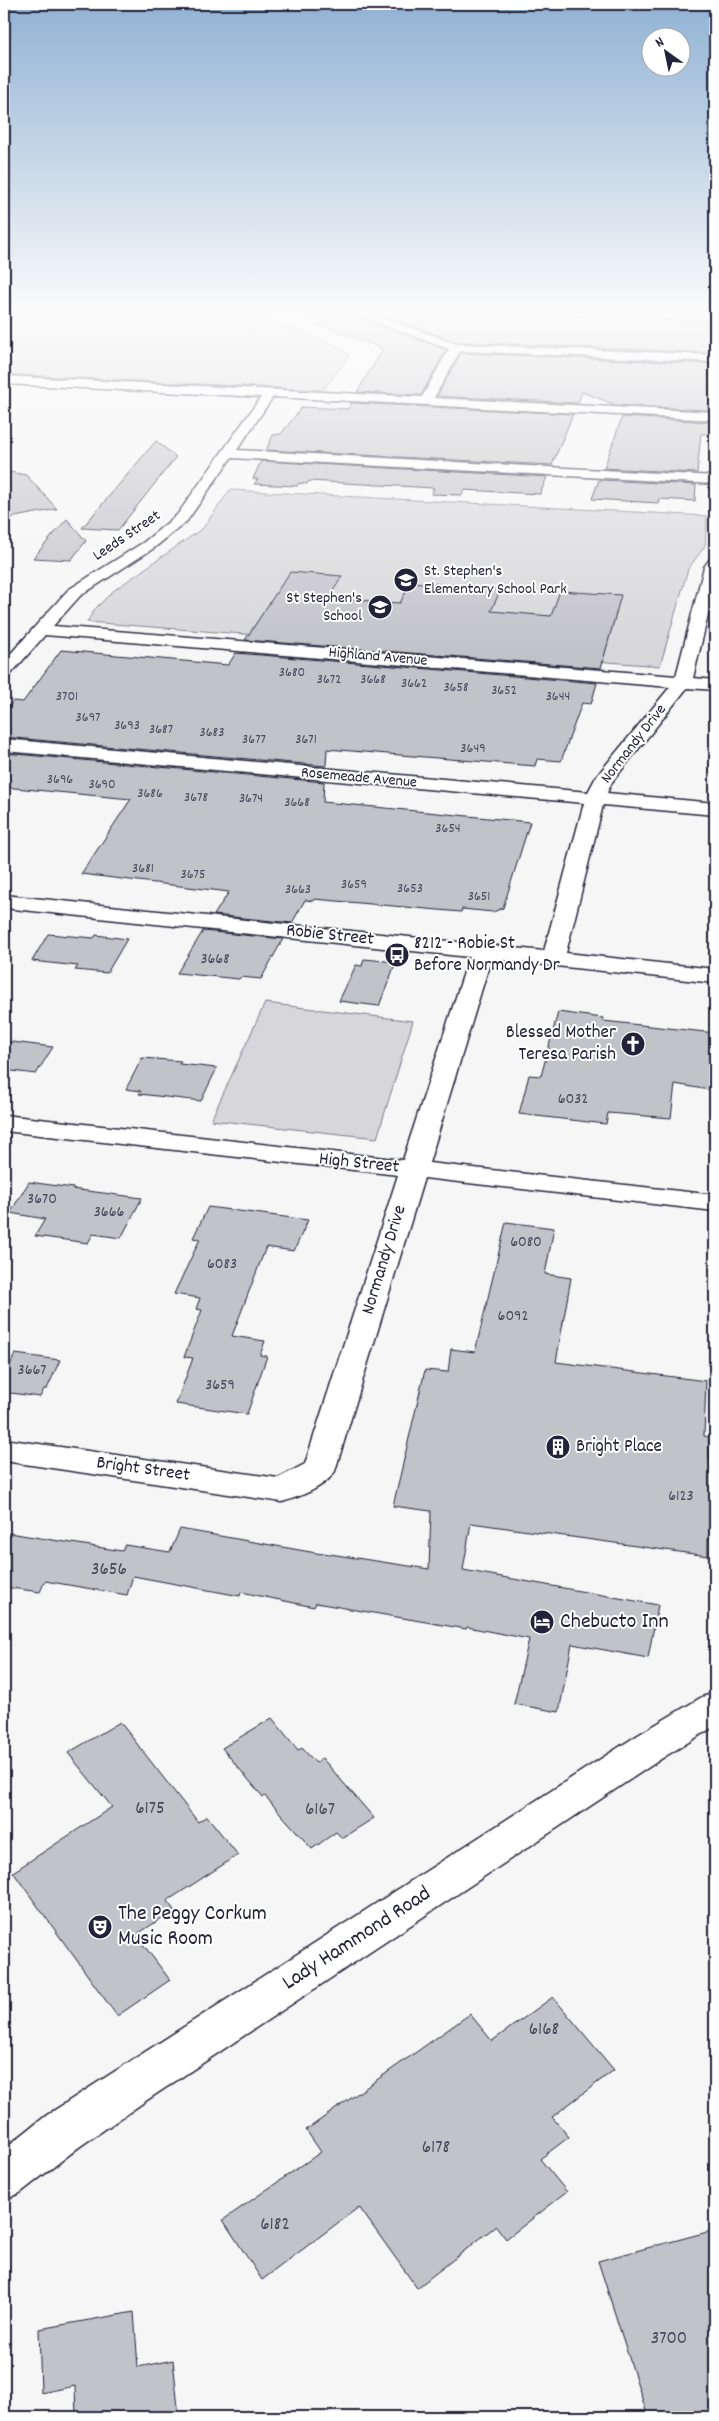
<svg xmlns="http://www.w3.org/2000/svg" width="719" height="2421" viewBox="0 0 719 2421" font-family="Dekko,sans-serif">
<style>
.green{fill:#d7d7db;stroke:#7c7c8b}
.building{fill:#c2c2c9;stroke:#22223b}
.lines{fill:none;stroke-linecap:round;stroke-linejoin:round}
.minor-casing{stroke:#22223b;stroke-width:3}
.major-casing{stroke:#22223b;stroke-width:3}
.minor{fill:#fff;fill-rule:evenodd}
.major{fill:#fff;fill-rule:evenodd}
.labels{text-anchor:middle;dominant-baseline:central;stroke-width:4;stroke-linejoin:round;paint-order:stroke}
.far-number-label{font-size:14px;fill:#4a4a5e}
.far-street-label{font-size:16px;fill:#22223b;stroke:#fff}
.far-poi-label{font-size:16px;fill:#22223b;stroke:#fff;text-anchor:start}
.number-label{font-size:16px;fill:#4a4a5e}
.street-label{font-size:19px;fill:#22223b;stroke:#fff}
.poi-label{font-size:19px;fill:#22223b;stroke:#fff;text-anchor:start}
.near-number-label{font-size:19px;fill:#4a4a5e}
.near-poi-label{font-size:22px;fill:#22223b;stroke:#fff;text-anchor:start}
.near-street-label{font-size:22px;fill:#22223b;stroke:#fff}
</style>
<rect width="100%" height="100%" fill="#f6f6f7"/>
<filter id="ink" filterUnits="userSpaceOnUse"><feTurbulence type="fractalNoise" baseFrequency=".02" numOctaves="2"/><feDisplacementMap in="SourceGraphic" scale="10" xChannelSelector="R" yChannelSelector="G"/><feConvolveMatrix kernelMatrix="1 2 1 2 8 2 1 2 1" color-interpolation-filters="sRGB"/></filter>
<g filter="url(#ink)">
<g class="green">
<polygon points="4,312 248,312 340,347 349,356 323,390 4,374"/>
<polygon points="230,490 707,516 705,546 688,569 660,666 87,622 95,609 113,591 203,528"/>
<polygon points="265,1003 413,1021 377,1138 211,1120"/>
</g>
<g class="building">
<polygon points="300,312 347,312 446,350 421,395 357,392 383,349 319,324 323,323 300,314"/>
<polygon points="373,312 525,312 524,314 712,321 710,339 715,339 715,353 457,342"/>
<polygon points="461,353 715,364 715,405 707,404 708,410 616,405 582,392 578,403 437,396"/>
<polygon points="351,403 573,414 552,465 266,450 273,435 281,434 302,407 348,409"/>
<polygon points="622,417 709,422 710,434 701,434 697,473 604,468"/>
<polygon points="156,441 176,457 118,530 82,528"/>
<polygon points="261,461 547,477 540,494 464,490 462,495 431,494 434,488 309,481 307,484 299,483 297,486 254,484 258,479 253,479"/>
<polygon points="4,471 26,475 57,509 4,519"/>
<polygon points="599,480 696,485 695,501 659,499 658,503 592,499"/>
<polygon points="67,519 86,541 71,560 33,558"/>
<polygon points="290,572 342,576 329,598 400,603 411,582 501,589 491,611 551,616 560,591 621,595 601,668 245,640"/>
<polygon points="61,650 228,665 236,653 597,683 591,704 582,703 561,761 537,759 535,766 327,749 326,766 4,737 4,713 13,701 23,702"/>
<polygon points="4,753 324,782 323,802 530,822 503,908 493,912 462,909 461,912 314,899 314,901 305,900 292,923 214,915 229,892 81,874 131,799 4,787"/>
<polygon points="203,931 283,939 261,979 241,977 239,979 177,973"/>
<polygon points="48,934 94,938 96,935 127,939 107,973 75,970 78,966 32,961"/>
<polygon points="364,959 396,962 379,1006 339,1001 356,965 362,966"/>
<polygon points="558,1012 603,1018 603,1021 715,1033 715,1091 675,1084 671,1118 608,1113 606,1124 519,1114 529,1075 541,1076"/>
<polygon points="4,1041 53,1047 36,1074 4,1070"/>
<polygon points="142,1058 181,1061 179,1064 217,1068 201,1101 139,1094 141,1091 126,1089"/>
<polygon points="29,1182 73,1188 72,1189 142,1198 121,1238 93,1234 88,1243 35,1236 45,1219 10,1213"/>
<polygon points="208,1207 308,1220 294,1251 266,1247 232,1336 265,1341 260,1355 267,1356 247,1414 176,1404 193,1358 184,1357 202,1310 196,1309 200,1298 174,1294 200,1239 193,1238"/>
<polygon points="506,1222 554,1228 545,1274 571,1278 556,1362 706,1381 704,1436 709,1437 709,1458 715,1459 715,1540 708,1539 708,1556 471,1523 463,1570 658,1605 648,1658 572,1644 559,1712 514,1704 529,1639 467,1627 466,1629 316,1603 314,1607 241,1592 240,1596 133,1576 127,1595 45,1581 40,1592 4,1587 4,1545 9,1533 122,1551 125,1545 170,1552 180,1529 322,1554 323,1553 429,1569 431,1511 393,1506 425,1370 448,1372 451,1349 475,1352"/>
<polygon points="15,1354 60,1360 47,1389 44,1389 40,1397 4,1392 4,1379"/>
<polygon points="272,1718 298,1750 302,1748 316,1763 322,1758 374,1818 342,1838 336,1832 312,1849 265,1796 263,1797 222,1748"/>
<polygon points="120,1722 198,1822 207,1816 238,1855 167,1901 174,1910 136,1935 170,1980 117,2016 13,1872 112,1807 68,1753"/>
<polygon points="553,1997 614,2070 552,2117 569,2137 540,2159 567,2192 506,2239 496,2226 417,2288 359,2207 262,2280 223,2220 321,2152 306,2130 470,2014 492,2041"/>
<polygon points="715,2230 715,2417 648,2417 598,2261"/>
<polygon points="134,2312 138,2367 173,2360 179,2417 76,2417 75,2386 41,2393 39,2329"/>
</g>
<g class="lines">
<defs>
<g id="minor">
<path d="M349 312H366L457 344 715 355V362L460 351 434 398 715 412V420L273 397 237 450 715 476V484L231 458 187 521 154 548 80 596 53 626 676 676 704 567 710 559 715 557V586L693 678 715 680V690L687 688 612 782 607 793 715 803V815L603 805 566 953 715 969V983L491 959 429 1163 715 1195V1211L424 1178 335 1471C326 1487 299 1497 282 1502L4 1461V1439L278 1478 305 1464 398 1175 4 1131V1115L403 1160 469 957 4 908V895L544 951 584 803 4 751V739L588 792 596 777 670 687 45 635 10 675 4 676V661L68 590 144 542 177 515 261 397 4 384V376L422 397 449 349Z"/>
<polygon points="686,312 715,312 715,316 691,315"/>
</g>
<polygon id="major" points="715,1693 715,1726 664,1757 147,2100 79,2147 20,2193 4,2200 4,2149 47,2115 638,1735 702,1697"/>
</defs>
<use href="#minor" class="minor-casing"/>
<use href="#major" class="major-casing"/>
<use href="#minor" class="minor"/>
<use href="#major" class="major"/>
</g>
</g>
<linearGradient id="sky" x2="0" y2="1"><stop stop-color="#91b2d4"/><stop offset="0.48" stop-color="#fbfbfb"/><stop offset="1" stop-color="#fbfbfb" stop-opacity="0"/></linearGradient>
<rect width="719" height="651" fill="url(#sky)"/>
<defs>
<symbol id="school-disc" viewBox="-11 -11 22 22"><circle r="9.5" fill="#22223b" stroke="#fff"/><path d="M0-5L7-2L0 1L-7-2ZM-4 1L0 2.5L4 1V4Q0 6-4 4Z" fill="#fff"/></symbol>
<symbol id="bus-disc" viewBox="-11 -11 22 22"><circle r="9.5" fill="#22223b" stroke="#fff"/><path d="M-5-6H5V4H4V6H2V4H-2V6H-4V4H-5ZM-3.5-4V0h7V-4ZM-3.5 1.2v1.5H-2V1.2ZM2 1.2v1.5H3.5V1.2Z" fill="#fff"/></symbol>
<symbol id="church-disc" viewBox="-11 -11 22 22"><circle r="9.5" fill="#22223b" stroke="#fff"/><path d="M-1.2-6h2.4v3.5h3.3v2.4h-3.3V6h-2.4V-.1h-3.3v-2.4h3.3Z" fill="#fff"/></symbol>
<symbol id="building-disc" viewBox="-11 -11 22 22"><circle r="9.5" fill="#22223b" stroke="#fff"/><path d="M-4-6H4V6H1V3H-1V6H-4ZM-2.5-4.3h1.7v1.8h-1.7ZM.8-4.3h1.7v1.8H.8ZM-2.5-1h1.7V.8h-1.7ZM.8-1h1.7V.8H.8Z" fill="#fff"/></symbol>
<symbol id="hotel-disc" viewBox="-11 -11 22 22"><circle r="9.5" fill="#22223b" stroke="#fff"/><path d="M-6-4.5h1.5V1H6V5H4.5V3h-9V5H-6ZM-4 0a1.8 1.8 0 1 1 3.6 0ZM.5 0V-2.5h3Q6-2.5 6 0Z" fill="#fff"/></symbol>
<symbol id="theatre-disc" viewBox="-11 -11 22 22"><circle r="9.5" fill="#22223b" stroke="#fff"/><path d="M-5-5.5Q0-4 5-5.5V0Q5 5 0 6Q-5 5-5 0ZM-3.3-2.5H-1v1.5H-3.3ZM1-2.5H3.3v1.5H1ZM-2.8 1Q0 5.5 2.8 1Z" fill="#fff"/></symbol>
</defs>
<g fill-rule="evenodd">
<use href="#school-disc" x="392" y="566" width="28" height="28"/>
<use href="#school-disc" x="366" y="593" width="28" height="28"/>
<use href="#bus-disc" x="383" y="941" width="28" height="28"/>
<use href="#church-disc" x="619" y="1030" width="28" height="28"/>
<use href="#building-disc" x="544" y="1433" width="28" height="28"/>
<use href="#hotel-disc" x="528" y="1608" width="28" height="28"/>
<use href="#theatre-disc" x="86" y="1913" width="28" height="28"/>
</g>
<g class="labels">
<g class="far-number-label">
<text x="292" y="673">3680</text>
<text x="329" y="680">3672</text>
<text x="373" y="680">3668</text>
<text x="414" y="684">3662</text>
<text x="456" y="688">3658</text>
<text x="504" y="691">3652</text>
<text x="67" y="697">3701</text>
<text x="558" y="697">3644</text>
<text x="88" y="718">3697</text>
<text x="127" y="726">3693</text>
<text x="161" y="730">3687</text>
<text x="212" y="733">3683</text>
<text x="254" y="740">3677</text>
<text x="306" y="740">3671</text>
<text x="473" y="749">3649</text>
<text x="60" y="780">3696</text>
<text x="102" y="785">3690</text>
<text x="150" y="794">3686</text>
<text x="196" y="798">3678</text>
<text x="251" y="799">3674</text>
<text x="297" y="803">3668</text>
<text x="448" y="829">3654</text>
<text x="143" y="869">3681</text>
<text x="193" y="875">3675</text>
<text x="354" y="885">3659</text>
<text x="410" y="889">3653</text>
<text x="298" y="890">3663</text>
<text x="479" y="897">3651</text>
</g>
<g class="far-street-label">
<text transform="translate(127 536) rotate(-34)">Leeds Street</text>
<text transform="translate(378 657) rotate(5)">Highland Avenue</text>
<text transform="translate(634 744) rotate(-52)">Normandy Drive</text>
<text transform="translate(359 778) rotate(5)">Rosemeade Avenue</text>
</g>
<g class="far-poi-label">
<text x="424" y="571">St. Stephen's<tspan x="424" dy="18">Elementary School Park</tspan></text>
<text x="362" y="598" text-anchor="end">St Stephen's<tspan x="362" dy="18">School</tspan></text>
</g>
<g class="number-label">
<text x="215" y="959">3668</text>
<text x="573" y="1099">6032</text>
<text x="42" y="1199">3670</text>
<text x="109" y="1212">3666</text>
<text x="526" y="1242">6080</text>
<text x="222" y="1264">6083</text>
<text x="513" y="1316">6092</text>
<text x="32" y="1370">3667</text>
<text x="220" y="1385">3659</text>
<text x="681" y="1496">6123</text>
</g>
<g class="street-label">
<text transform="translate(330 936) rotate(6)">Robie Street</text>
<text transform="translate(359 1164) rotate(6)">High Street</text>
<text transform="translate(385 1260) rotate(-73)">Normandy Drive</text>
<text transform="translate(143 1470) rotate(8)">Bright Street</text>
</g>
<g class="poi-label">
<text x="414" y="944">8212 - Robie St<tspan x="414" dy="22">Before Normandy Dr</tspan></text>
<text x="616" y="1033" text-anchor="end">Blessed Mother<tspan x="616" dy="22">Teresa Parish</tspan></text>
<text x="576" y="1447">Bright Place</text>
</g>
<g class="near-number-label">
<text x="109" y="1570">3656</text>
<text x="150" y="1809">6175</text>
<text x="320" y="1810">6167</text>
<text x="544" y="2030">6168</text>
<text x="436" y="2148">6178</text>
<text x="275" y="2225">6182</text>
<text x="669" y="2339">3700</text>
</g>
<g class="near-poi-label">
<text x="560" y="1622">Chebucto Inn</text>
<text x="118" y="1914">The Peggy Corkum<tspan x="118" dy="25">Music Room</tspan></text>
</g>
<g class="near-street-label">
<text transform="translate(357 1939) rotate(-33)">Lady Hammond Road</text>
</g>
</g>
<rect width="719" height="2421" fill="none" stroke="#fff" stroke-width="20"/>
<rect x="10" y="10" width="699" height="2401" fill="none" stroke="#22223b" stroke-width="2" filter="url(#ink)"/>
<g transform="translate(666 52) rotate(327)"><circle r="24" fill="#ffffff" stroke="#a7a7b1"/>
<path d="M0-4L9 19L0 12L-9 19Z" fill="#22223b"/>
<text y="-8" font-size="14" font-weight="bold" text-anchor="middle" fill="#22223b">N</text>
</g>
</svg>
